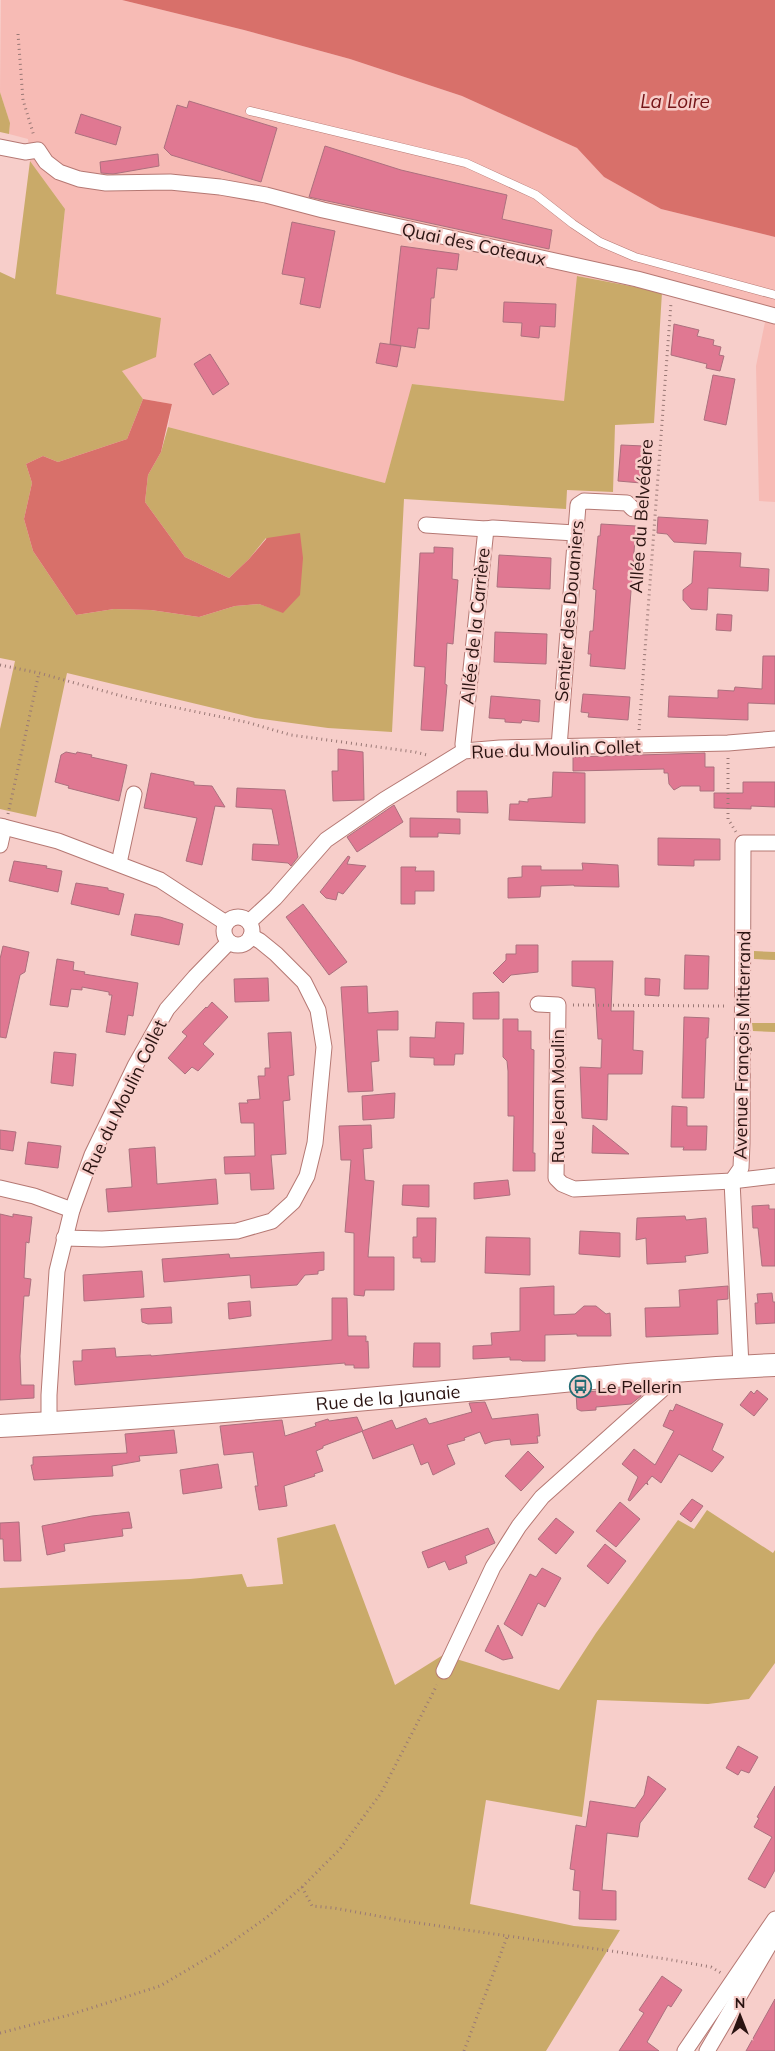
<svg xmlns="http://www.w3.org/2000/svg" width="775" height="2051" viewBox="0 0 775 2051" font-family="Mulish,sans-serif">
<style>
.built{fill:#f7bbb5}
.green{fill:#c9aa69}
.water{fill:#d8706a}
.building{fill:#e07892;stroke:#ac707e}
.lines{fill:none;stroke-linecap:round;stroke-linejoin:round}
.service-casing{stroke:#b57873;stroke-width:9}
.minor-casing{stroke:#b57873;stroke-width:17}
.secondary-casing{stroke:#b57873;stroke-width:24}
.path{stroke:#997875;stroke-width:3;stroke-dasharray:1 4;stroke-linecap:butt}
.service{stroke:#fff;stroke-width:8}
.minor{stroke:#fff;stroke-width:15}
.secondary{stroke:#fff;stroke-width:22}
.labels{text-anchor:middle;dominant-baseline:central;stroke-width:5;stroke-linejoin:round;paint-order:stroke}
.street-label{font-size:18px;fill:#2a1311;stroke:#f7ceca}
.poi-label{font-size:18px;fill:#2a1311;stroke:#f7ceca;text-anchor:start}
.water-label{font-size:19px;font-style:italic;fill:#741518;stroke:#f7ceca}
</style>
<rect width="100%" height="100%" fill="#f7ceca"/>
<polygon class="built" points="1,0 122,0 244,30 350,59 462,96 577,148 604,177 661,209 775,237 775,502 759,501 756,366 765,322 662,292 578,276 564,402 413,384 385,483 168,427 172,404 143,399 122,371 56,294 65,209 30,161 28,139 9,134 10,123 0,92"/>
<g class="green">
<polygon points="0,92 10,123 9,134 0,132"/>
<polygon points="30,161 65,209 56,294 161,318 156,357 122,371 143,399 127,439 58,462 43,456 26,464 32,483 24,519 33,551 76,615 114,609 151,610 199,617 235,606 259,604 283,612 266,538 249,559 229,578 185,557 145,502 148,475 161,452 168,427 385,483 412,384 564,401 577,276 662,292 654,423 615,425 613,492 567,490 566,509 404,499 392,732 328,728 255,718 67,673 36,817 0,809 0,729 15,661 0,658 0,272 15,279"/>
<polygon points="754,951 775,952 775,960 754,959"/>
<polygon points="752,1023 775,1023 775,1032 753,1031"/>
<polygon points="707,1510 773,1553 775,1550 775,1663 749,1699 708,1704 597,1700 582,1817 486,1800 470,1904 574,1926 620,1930 546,2051 0,2051 0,1588 190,1579 242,1574 247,1587 283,1584 277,1538 335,1524 395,1685 443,1655 559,1690 596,1633 678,1520 694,1529"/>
</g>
<g class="water">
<polygon points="122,0 775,0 775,237 661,209 604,177 577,148 462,96 350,59 244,30"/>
<polygon points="143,399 172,404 161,452 148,475 145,502 185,557 229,578 249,559 267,538 300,533 303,558 300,595 283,613 259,604 235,606 199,617 151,610 114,609 76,615 33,551 24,519 32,483 26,464 43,456 58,462 127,439"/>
</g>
<g class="building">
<polygon points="189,101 277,128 261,182 171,155 164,148 177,105 187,108"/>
<polygon points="81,114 121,127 116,145 75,133"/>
<polygon points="325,146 401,170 507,195 502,219 552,230 549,249 309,197"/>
<polygon points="158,154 159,166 113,174 101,173 100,162"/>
<polygon points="292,222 335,231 320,308 300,304 305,278 282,274"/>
<polygon points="401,246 459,254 457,270 437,268 434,298 431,298 429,329 418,328 415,348 390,344"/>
<polygon points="504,302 556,304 555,327 540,326 539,338 521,336 522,323 503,322"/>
<polygon points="674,324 699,330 697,336 714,340 713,345 721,347 719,355 724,356 720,371 706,368 707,364 671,355"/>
<polygon points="380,343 401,346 397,367 376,363"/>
<polygon points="210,354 229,384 213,395 194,364"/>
<polygon points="713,375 735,379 726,425 704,420"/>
<polygon points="621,445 644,446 641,483 618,481"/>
<polygon points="658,517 708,520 706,544 674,542 667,534 657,533"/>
<polygon points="601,524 636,526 625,669 590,666 591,654 588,654 590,631 593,631 594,619 596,590 593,589 594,578 598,536 600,536"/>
<polygon points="434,547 453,548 452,579 458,580 453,644 447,643 445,684 447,685 443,731 421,730 425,667 414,666 420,553 434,553"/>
<polygon points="694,551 741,553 740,567 769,569 768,591 708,588 707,610 691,609 683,600 683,590 692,583"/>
<polygon points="499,555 551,558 550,589 497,587"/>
<polygon points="717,614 732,615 731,631 716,630"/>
<polygon points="495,632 547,634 546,664 494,662"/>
<polygon points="763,656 775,656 775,704 748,703 748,720 668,717 669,696 718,698 718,690 734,691 735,687 762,689"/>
<polygon points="583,694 630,697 628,720 588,717 589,713 581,712"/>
<polygon points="491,696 540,700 539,722 522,720 521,723 505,722 505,719 489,718"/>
<polygon points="338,749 363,752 364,800 333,801 332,771 338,771"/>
<polygon points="66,752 76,754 77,752 92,755 91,757 127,765 119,801 68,788 69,786 55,782 61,755"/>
<polygon points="705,753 705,767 714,767 714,791 700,791 700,786 681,786 674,790 669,784 668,773 664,773 664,769 573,771 573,757"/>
<polygon points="553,772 585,773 585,823 509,820 510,804 519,804 519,801 528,802 528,799 552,797"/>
<polygon points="151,773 194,782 194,785 212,786 225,807 215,806 202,865 186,861 197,818 144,808"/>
<polygon points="743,782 775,782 775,807 751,806 751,809 714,808 714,793 743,793"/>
<polygon points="237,788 285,790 298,857 291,866 288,863 252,860 253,844 279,845 272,809 236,807"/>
<polygon points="457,791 487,791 488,813 457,812"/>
<polygon points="394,805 403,822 357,852 347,837"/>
<polygon points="410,818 460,819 460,834 438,833 438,837 410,837"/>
<polygon points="658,838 720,839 720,860 694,860 694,866 658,865"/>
<polygon points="348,856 350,857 347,864 366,866 343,894 338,892 336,900 326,898 320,892"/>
<polygon points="14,861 47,866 46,868 62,871 58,892 9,881"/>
<polygon points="582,863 618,865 619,887 574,886 574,885 541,886 540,897 508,898 508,878 522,877 522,866 541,866 541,870 583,870"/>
<polygon points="401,867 416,867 415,871 434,871 434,891 415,891 415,904 401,904"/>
<polygon points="76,883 108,888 108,890 124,894 119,915 71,904"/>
<polygon points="303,904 347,962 329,975 286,917"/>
<polygon points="135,914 160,917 183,924 179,945 131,935"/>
<polygon points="516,945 538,945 538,972 511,975 503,983 493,973 506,960 506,954 516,954"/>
<polygon points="3,946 29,952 25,972 20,975 6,1038 0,1037 0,959"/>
<polygon points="685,955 709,956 708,989 684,989"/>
<polygon points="57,959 74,962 73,970 85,972 84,974 138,983 133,1016 128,1015 125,1035 106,1032 112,995 109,995 109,992 82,987 82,990 71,989 68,1007 50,1005"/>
<polygon points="572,961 613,961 611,1011 634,1011 633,1050 643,1051 642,1074 608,1074 607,1120 582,1118 580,1067 601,1068 602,1039 598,1039 595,988 572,986"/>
<polygon points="268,978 269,1001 235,1002 234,979"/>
<polygon points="645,978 660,979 659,996 645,995"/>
<polygon points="367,986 368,1013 398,1011 398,1030 377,1030 379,1061 371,1062 373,1091 348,1092 341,987"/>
<polygon points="499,992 499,1019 473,1019 473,993"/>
<polygon points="212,1002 228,1017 203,1044 214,1054 198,1071 192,1067 185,1074 168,1058 187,1036 182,1032 206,1007 207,1008"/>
<polygon points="684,1017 709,1018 708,1038 706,1038 704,1098 682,1098"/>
<polygon points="503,1019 518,1019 518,1031 531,1031 531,1049 534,1050 533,1153 535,1153 535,1171 513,1171 514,1116 508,1116 508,1071 507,1061 503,1057"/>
<polygon points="436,1022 464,1023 463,1054 455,1054 454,1065 434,1065 434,1058 410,1057 410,1037 435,1038"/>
<polygon points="291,1032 294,1075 288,1076 290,1100 283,1101 286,1154 271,1155 274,1189 251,1190 250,1173 225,1174 224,1157 255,1156 254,1123 241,1123 239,1103 248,1103 247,1100 260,1099 258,1076 265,1076 265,1068 270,1068 268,1033"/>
<polygon points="54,1052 76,1054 73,1086 51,1083"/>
<polygon points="395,1093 394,1118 363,1120 362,1096"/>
<polygon points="672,1106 687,1107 687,1126 707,1126 706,1150 683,1150 684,1147 671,1147"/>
<polygon points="371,1125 372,1148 363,1149 365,1180 374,1181 368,1257 394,1257 394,1290 365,1290 364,1296 354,1295 354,1233 345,1232 351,1160 341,1160 339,1126"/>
<polygon points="593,1125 629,1154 592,1153"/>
<polygon points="0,1130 16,1132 13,1151 0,1149"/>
<polygon points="28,1142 61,1146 58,1168 25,1164"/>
<polygon points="155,1147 157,1184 216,1179 218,1204 108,1212 106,1189 132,1187 129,1149"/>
<polygon points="508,1180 510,1195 474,1199 474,1183"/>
<polygon points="403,1185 429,1185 429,1207 402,1205"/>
<polygon points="769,1205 769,1209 775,1209 775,1266 762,1266 758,1228 753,1228 752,1206"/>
<polygon points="0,1214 13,1217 13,1214 32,1217 29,1243 26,1242 24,1278 31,1279 29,1296 24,1296 20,1356 21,1385 34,1385 34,1398 0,1400"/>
<polygon points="685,1216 686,1220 706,1218 708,1253 685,1256 686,1262 647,1264 646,1238 636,1240 637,1218"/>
<polygon points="417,1218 436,1218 435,1262 421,1262 421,1258 413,1258 413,1237 417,1237"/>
<polygon points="580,1231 620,1233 620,1257 579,1254"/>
<polygon points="486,1237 530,1238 530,1275 485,1273"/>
<polygon points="324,1252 324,1270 318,1271 318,1274 305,1275 297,1285 251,1288 250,1275 164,1282 162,1259 229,1254 230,1258"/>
<polygon points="142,1271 144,1297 84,1301 83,1275"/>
<polygon points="554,1286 554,1315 575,1314 584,1306 596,1306 606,1314 610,1313 611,1336 577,1336 577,1334 545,1335 545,1361 522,1361 521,1360 510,1360 510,1357 473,1359 473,1346 492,1345 491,1333 520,1331 520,1288"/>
<polygon points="728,1286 728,1299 717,1300 718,1334 646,1337 645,1308 680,1307 679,1290"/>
<polygon points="772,1293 773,1302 775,1302 775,1323 756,1324 755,1303 758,1303 757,1294"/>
<polygon points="332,1298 347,1298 348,1336 366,1336 366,1342 368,1341 369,1368 354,1368 354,1365 345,1365 345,1363 75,1385 73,1361 82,1361 82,1350 115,1348 116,1357 151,1355 151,1356 332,1340"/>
<polygon points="250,1301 251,1316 229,1319 228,1303"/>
<polygon points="171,1307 172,1323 148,1324 142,1322 141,1309"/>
<polygon points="414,1343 440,1343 440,1367 413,1367"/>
<polygon points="640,1387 641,1396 631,1404 596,1407 596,1410 581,1411 577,1409 576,1393"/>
<polygon points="757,1390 768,1399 754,1416 740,1405 751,1391 754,1394"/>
<polygon points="485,1402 492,1419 538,1414 540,1436 537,1436 538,1443 511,1445 510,1439 493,1441 485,1444 480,1432 464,1438 465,1440 447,1445 455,1464 433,1475 428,1462 421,1465 413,1444 373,1459 362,1431 392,1420 396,1429 426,1418 429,1424 472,1412 469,1403"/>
<polygon points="676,1404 723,1424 712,1450 724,1457 712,1472 679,1454 661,1483 652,1476 647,1482 648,1485 646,1483 630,1501 628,1500 638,1477 622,1464 634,1449 655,1465 674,1431 663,1426 670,1410 673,1411"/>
<polygon points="357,1417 363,1431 323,1446 323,1448 316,1451 323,1471 314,1474 315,1476 284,1486 287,1506 259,1510 255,1486 258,1486 253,1452 224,1455 220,1426 282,1420 285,1436 316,1426 315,1423 328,1419 329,1421"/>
<polygon points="174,1430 177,1453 139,1456 140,1461 112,1466 113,1476 34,1480 31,1465 33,1465 33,1457 127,1453 125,1434"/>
<polygon points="528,1451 544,1467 521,1491 505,1476"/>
<polygon points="218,1464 222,1488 183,1494 180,1470"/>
<polygon points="692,1499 703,1506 691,1522 680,1514"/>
<polygon points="620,1502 640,1519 616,1547 596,1531"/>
<polygon points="129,1512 132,1528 122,1529 123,1536 64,1544 65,1551 47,1555 42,1526 92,1516"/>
<polygon points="556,1518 574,1532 556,1554 538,1539"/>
<polygon points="19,1522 21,1561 4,1561 3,1539 0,1539 0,1523"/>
<polygon points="488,1528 495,1543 465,1556 467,1563 449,1570 445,1561 428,1568 422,1552"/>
<polygon points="605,1544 626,1561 608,1584 587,1566"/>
<polygon points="542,1568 561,1578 545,1607 538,1603 522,1636 504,1624 530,1574 536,1577"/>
<polygon points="498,1625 513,1658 503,1660 485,1651"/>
<polygon points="738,1746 758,1757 749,1773 741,1770 738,1775 726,1768"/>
<polygon points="648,1776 666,1789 640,1823 638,1837 607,1833 602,1890 616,1891 616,1920 579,1919 580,1891 573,1890 575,1870 570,1869 576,1825 586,1827 590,1801 635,1808 644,1795"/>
<polygon points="775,1786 775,1870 765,1888 748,1879 772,1837 754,1827 759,1818 757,1817"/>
<polygon points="662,1976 682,1990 671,2007 668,2005 647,2042 659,2051 619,2051 644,2013 639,2010"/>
<polygon points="775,1999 775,2051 746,2051 756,2033"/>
</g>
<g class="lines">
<defs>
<polyline id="service" points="250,111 466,163 536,195 573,224 600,242 635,257 775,295"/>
<g id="minor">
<polyline points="0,147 25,152 38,150 46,162 59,172 79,179 106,183 170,182 220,187 266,195 323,210 637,279 775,316"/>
<polyline points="426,525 486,529"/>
<polyline points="559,747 578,505 584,501 627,503 633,509"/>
<polyline points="464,751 463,744 486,529 493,528 575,533"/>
<polyline points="0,826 58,841 160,880 226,923"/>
<polyline points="0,845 4,827"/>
<polyline points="119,863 134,794"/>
<circle cx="238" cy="931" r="14"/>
<polyline points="249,922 275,898 326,840 384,800 464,751 500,748 728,743 775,739"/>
<polyline points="538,1004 558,1005 556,1178 562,1184 574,1189 732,1181 775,1176"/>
<polyline points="0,1188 34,1196 72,1210"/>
<polyline points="64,1238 102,1239 237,1231 272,1221 293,1202 307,1176 315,1143 324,1047 318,1010 304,982 276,954 260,941 251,936"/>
<polyline points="741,1366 732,1181 741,1168 742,1143 743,843 775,843"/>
<polyline points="49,1424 49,1395 57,1271 72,1210 92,1155 135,1066 167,1009 195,977 229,942"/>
<polyline points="444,1671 493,1567 519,1526 542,1497 666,1386 670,1372"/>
<polyline points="685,2051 775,1919"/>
<polyline points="707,2051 775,1935"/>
</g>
<g id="secondary">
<path id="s1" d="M0 1426C152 1418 304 1405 456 1391 562 1382 668 1369 775 1365"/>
</g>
</defs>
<use href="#service" class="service-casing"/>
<use href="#minor" class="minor-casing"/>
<use href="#secondary" class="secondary-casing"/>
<g class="path">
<polyline points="18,34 23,100 34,136"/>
<polyline points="0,665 39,673 129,698 246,722 291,735 415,752 427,755"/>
<polyline points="639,730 671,303"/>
<polyline points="728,758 728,819 736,832"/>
<polyline points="8,814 39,673"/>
<polyline points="573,1005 727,1006"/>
<polyline points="302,1887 312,1906 334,1908 405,1921 666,1959 711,1967 721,1973"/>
<polyline points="0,2033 69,2015 160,1986 216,1953 266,1918 302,1887 340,1849 381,1793 437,1685"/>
<polyline points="464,2051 507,1937"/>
</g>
<use href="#service" class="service"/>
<use href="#minor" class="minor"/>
<use href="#secondary" class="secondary"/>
</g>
<defs>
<symbol id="bus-ring" viewBox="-11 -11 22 22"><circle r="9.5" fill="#f7ceca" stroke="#226c74" stroke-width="1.5"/><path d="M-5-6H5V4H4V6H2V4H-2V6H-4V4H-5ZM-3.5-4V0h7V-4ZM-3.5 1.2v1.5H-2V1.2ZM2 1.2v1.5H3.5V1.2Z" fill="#226c74"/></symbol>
</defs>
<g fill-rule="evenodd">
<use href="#bus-ring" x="568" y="1374" width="25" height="25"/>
</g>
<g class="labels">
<g class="street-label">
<text transform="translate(474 244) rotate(12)">Quai des Coteaux</text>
<text transform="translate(641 516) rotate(-86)">Allée du Belvédère</text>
<text transform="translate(569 611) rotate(-85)">Sentier des Douaniers</text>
<text transform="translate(475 626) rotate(-84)">Allée de la Carrière</text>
<text transform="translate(556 749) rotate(-2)">Rue du Moulin Collet</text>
<text transform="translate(742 1045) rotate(-89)">Avenue François Mitterrand</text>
<text transform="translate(557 1096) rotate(-90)">Rue Jean Moulin</text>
<text transform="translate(124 1097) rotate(-64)">Rue du Moulin Collet</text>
<text stroke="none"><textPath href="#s1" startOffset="389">Rue de la Jaunaie</textPath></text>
</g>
<g class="poi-label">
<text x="597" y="1386">Le Pellerin</text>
</g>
<g class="water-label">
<text x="675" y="101">La Loire</text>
</g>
</g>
<g transform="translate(740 2016)" stroke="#f7ceca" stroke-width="4" paint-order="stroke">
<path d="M0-4L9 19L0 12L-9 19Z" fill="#2a1311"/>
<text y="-8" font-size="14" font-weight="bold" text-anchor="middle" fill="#2a1311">N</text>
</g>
</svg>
